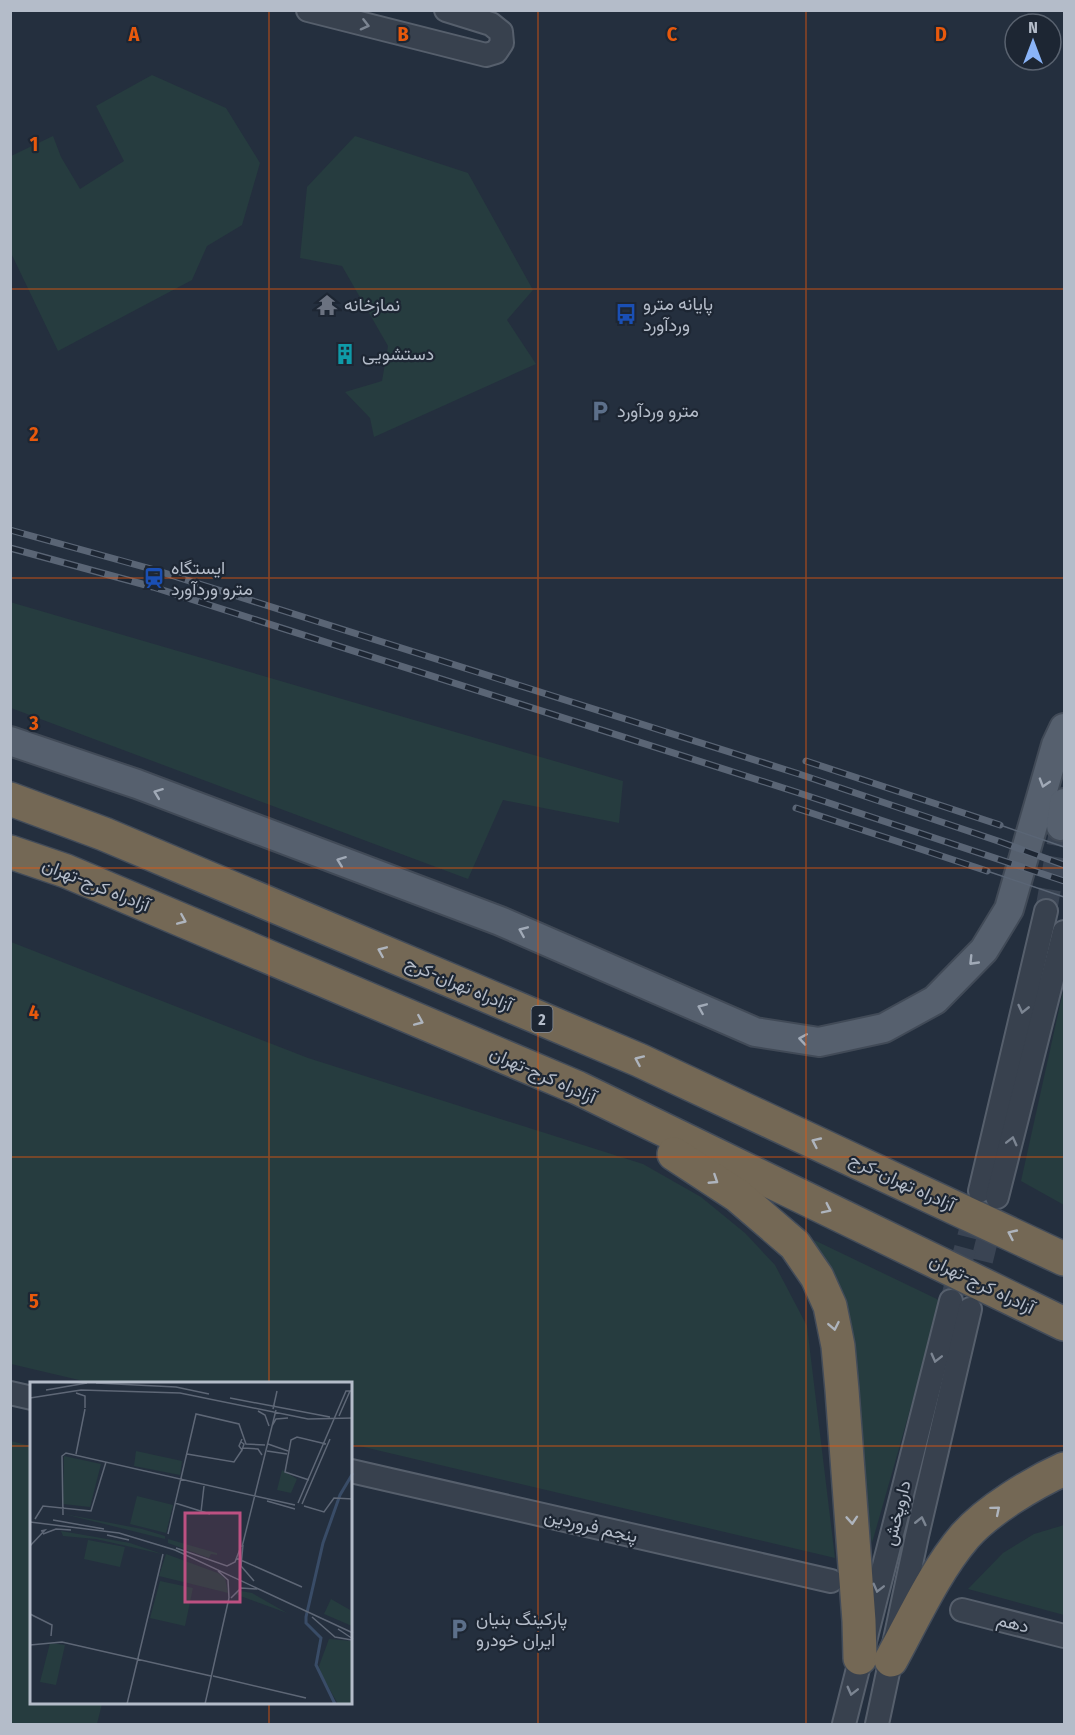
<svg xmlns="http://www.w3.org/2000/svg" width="1075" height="1735" viewBox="0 0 1075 1735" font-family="'Fira Sans Condensed',Vazirmatn,sans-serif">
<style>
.green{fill:#263c3f}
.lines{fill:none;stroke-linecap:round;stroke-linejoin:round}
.minor-tunnel{stroke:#3a4453;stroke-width:22;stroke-dasharray:22 11;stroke-linecap:butt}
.minor-casing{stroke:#565f6c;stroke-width:26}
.major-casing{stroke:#414a57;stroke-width:32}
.highway-casing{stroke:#434c59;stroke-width:36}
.minor{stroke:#38414e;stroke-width:22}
.major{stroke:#56606e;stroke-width:28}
.highway{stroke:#746855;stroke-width:33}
.tram{stroke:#5a6575;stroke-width:1.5}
.rail-casing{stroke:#5a6575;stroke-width:7}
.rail{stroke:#1d2633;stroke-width:4.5;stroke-dasharray:14;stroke-linecap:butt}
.oneway{stroke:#7c8592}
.oneway2{stroke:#a1aab7}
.oneway3{stroke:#aeb4bd}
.grid{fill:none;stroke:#e8590c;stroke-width:1.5;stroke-opacity:0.55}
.labels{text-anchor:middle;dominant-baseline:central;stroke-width:4.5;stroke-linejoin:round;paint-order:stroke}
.shield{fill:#1d2633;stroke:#878f9c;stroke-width:1.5}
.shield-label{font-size:16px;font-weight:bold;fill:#b4bcc9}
.poi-label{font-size:18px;fill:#b4bcc9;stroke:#1d2633;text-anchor:start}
.street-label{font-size:18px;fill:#b4bcc9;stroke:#1d2633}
.inset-river{fill:none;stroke:#394c67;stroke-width:3}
.inset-road{fill:none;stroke:#5e6776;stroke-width:1.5}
.view{fill:#bd5182;fill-opacity:0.15;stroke:#bd5182;stroke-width:3}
.inset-edge{fill:none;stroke:#b4bcc9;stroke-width:3}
.grid-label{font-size:20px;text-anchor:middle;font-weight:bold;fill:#e8590c;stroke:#1d2633;stroke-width:4.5;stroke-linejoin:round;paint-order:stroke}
</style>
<rect width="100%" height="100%" fill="#242f3e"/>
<g class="green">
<polygon points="152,75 226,108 260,163 242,225 207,246 192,280 58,351 11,253 11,156 53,136 61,157 80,189 124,161 96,106"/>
<polygon points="355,136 468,173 533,290 507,320 536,364 374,437 370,418 345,392 382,381 388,346 342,266 300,258 307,187"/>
<polygon points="10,602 623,781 619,823 503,800 468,879 11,708"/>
<polygon points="11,942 308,1058 643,1164 701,1197 745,1233 775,1265 807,1326 835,1558 351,1444 351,1384 96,1384 11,1364"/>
<polygon points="1064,987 1064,1205 1021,1181"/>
<polygon points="814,1240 941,1301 872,1543 859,1485 840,1302"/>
<polygon points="11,1441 31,1446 32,1704 102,1704 97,1724 11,1724"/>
<polygon points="1064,1525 1064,1615 968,1589 1003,1553 1034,1534"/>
</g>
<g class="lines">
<g class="minor-tunnel">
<polyline points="1046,911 1061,826"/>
<polyline points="974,1293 994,1212"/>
<polyline points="951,1301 977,1204"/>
</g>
<defs>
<g id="minor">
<polyline points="308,10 486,55 496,52 502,43 501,32 491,24 446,10"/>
<polyline points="980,1191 1046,911"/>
<polyline points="997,1197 1064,932"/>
<polyline points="10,1393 32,1398"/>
<polyline points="351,1471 831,1581"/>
<polyline points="962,1610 1064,1636"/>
<polyline points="844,1724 951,1301"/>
<polyline points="877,1724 917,1536 970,1309"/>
</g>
<g id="major">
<polyline points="10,741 137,784 500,921 755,1032 819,1042 884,1028 935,1000 984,950 1009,909 1056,745 1064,728"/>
<polyline points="1061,826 1064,803"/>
</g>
<g id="highway">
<polyline points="10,799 104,834 639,1060 1064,1259"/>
<polyline points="10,852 66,871 578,1088 1064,1324"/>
<polyline points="674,1154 738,1196 795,1245 817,1277 830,1306 838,1346 842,1390 859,1621 860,1658"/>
<path d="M891 1660C913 1620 935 1571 965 1536 988 1510 1033 1483 1064 1469"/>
</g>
</defs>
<use href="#minor" class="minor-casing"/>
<use href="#major" class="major-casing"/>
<use href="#highway" class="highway-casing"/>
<use href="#minor" class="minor"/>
<use href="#major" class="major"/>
<use href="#highway" class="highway"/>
<g class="tram">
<polyline points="1000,825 1064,847"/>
<polyline points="987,871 1064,897"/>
</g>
<defs>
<g id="rail">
<polyline points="10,530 155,570 799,774 998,841 1064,865"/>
<polyline points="10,548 153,587 799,793 1064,881"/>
<polyline points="806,761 1000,825"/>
<polyline points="796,808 987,871"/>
</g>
</defs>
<use href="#rail" class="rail-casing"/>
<use href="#rail" class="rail"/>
</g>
<defs><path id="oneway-chevron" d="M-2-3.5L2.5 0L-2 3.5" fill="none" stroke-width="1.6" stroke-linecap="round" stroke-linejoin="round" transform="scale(1.5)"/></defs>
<g class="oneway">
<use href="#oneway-chevron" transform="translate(365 25) rotate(14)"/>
<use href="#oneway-chevron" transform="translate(1023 1009) rotate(103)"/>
<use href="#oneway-chevron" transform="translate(1012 1141) rotate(-76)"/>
<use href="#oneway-chevron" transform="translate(936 1358) rotate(104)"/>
<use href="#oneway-chevron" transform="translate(921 1521) rotate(-77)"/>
<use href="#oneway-chevron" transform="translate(878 1588) rotate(104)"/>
<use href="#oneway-chevron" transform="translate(852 1691) rotate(104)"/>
</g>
<g class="oneway2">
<use href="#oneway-chevron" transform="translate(1044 783) rotate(107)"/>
<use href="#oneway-chevron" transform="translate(158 793) rotate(-159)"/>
<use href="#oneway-chevron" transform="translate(341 861) rotate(-159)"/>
<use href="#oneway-chevron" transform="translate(523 931) rotate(-157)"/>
<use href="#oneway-chevron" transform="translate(973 961) rotate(134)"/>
<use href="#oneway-chevron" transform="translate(702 1008) rotate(-157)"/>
<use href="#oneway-chevron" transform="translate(803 1039) rotate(-171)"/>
</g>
<g class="oneway3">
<use href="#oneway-chevron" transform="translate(182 920) rotate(23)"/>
<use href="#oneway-chevron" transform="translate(382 951) rotate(-157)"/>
<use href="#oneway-chevron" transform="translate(419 1021) rotate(23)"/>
<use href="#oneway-chevron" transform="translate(639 1060) rotate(-156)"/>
<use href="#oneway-chevron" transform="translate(816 1142) rotate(-155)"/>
<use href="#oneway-chevron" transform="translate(714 1180) rotate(33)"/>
<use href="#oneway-chevron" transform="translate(827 1209) rotate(26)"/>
<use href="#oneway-chevron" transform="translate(1012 1234) rotate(-155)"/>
<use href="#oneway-chevron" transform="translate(834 1326) rotate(79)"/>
<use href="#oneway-chevron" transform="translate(996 1510) rotate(-40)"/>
<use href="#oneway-chevron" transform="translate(852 1520) rotate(86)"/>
</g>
<path class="grid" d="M269 10V1384M538 10V1724M806 10V1724M10 289H1064M10 578H1064M10 868H1064M10 1157H1064M10 1446H32M351 1446H1064M269 1704V1724"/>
<defs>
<symbol id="temple-bare" viewBox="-9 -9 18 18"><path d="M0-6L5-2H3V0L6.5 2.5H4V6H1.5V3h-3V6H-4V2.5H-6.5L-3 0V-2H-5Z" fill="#6b7280" stroke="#1d2633" stroke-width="2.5" paint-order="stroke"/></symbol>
<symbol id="bus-bare" viewBox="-9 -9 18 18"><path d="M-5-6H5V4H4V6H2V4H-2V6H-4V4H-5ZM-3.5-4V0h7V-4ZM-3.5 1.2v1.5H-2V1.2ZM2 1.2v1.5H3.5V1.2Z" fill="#1a4fb4" stroke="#1d2633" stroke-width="2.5" paint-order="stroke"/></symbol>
<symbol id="building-bare" viewBox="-9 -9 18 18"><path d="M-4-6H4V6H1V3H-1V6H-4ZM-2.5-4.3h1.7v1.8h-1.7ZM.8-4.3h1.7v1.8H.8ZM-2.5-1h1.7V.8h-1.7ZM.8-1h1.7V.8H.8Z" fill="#0f9aa8" stroke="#1d2633" stroke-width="2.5" paint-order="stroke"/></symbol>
<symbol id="parking-bare" viewBox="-9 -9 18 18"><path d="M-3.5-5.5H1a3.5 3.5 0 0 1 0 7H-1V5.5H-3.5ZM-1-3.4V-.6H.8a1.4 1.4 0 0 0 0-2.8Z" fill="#5c6f8a" stroke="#1d2633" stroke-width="2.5" paint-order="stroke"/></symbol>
<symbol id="station-bare" viewBox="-9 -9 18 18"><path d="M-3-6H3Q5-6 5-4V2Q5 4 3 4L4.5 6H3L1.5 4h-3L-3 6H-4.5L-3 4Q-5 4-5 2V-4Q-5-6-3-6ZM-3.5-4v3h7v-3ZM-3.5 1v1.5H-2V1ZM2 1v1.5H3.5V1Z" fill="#1a4fb4" stroke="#1d2633" stroke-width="2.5" paint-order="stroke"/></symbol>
</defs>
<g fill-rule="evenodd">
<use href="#temple-bare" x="312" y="290" width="30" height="30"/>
<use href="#bus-bare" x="611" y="299" width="30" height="30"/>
<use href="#building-bare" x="330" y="339" width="30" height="30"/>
<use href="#parking-bare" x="585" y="396" width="30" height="30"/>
<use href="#station-bare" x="139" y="563" width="30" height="30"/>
<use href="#parking-bare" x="444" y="1614" width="30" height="30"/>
</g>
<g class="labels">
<rect class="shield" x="531.5" y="1006" width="21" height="26" rx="4.5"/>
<g class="shield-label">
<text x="542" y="1019">2</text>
</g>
<g class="poi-label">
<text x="643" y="304">پایانه مترو<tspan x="643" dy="21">وردآورد</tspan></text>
<text x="344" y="305">نمازخانه</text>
<text x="362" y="354">دستشویی</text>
<text x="617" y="411">مترو وردآورد</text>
<text x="171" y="568">ایستگاه<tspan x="171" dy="21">مترو وردآورد</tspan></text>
<text x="476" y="1619">پارکینگ بنیان<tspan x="476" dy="21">ایران خودرو</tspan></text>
</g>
<g class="street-label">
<text transform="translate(96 885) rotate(22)">آزادراه کرج-تهران</text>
<text transform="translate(459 984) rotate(23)">آزادراه تهران-کرج</text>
<text transform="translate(543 1075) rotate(24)">آزادراه کرج-تهران</text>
<text transform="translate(902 1182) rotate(25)">آزادراه تهران-کرج</text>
<text transform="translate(982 1284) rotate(26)">آزادراه کرج-تهران</text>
<text transform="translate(897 1513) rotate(-76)">داروپخش</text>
<text transform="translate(591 1526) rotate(13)">پنجم فروردین</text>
<text transform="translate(1013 1623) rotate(14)">دهم</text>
</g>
</g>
<g transform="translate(30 1382)">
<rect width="322" height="322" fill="#242f3e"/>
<path d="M106 69 152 79 150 93 104 84ZM34 74 71 82 60 125 33 122ZM252 88 267 97 261 111 247 108ZM107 114 143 123 136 151 100 142ZM34 132 112 147 135 154V157ZM31 149 100 161 132 172 66 157 33 154ZM138 157 187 171V173L181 172 179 176 138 161ZM58 158 95 165 90 185 54 177ZM136 172 188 191 195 196 198 211 129 194ZM130 199 163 206 155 244 120 236ZM211 209 222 211 257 231 205 212ZM301 217 322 229V244L294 232ZM299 257 322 259V322H308L291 292 289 284ZM20 261 35 263 26 303 10 300Z" fill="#263c3f"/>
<path class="inset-river" d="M305 322 286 283 291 256 276 241V235L293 161 310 113 323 91"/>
<path class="inset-road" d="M66 1 146 5 179 12M16 8 57 1M46 11 55 14V26M0 16 51 8 150 11 278 37 323 36M200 16 300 35M243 27 247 9M228 29 235 33 239 44M309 34 320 9M242 44 246 37 258 36M211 60 214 62 212 68 209 64 212 57M238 62 258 69M213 66 228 67 232 73M237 69 257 72M46 72 55 27M157 72 204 80 212 68M279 98 255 90 261 58 267 55 296 62M237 119 265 127M145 121 180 132M268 121 316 9H323M272 122 300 57M274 124 294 130 304 116 323 117M171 130 174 104M33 133 32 74 36 71 265 123M5 137 13 124 61 129 76 80M23 138 74 147M0 140 89 151 145 168 323 251M13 152 26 147 41 148M138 152 166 32 209 42 216 62 235 63M77 153 99 158M213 163 211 184 224 199M0 164 15 148 11 149M212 165 246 28M146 166 197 184 205 180 210 167M206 176 272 205M188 189 198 198 199 216M201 216 211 206 227 207M0 232 22 243 21 254M282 235 305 255 322 258M308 247 323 257M0 263 32 260 181 294M183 294 276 316M97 322 133 172M175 322 199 216"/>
<path class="view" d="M155 131H210V220H155Z"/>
<rect width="322" height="322" class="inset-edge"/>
</g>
<g class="grid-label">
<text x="134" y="41">A</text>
<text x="403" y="41">B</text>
<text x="672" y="41">C</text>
<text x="941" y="41">D</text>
<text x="34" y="151">1</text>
<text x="34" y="441">2</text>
<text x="34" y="730">3</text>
<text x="34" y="1019">4</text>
<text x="34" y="1308">5</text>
</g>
<rect width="1075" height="1735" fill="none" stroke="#b4bcc9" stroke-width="24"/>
<g transform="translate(1033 42)"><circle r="28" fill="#1d2633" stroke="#59626f" stroke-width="1.5"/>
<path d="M0-4.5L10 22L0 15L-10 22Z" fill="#8ab4f8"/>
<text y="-9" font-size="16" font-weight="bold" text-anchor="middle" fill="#b4bcc9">N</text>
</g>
</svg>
